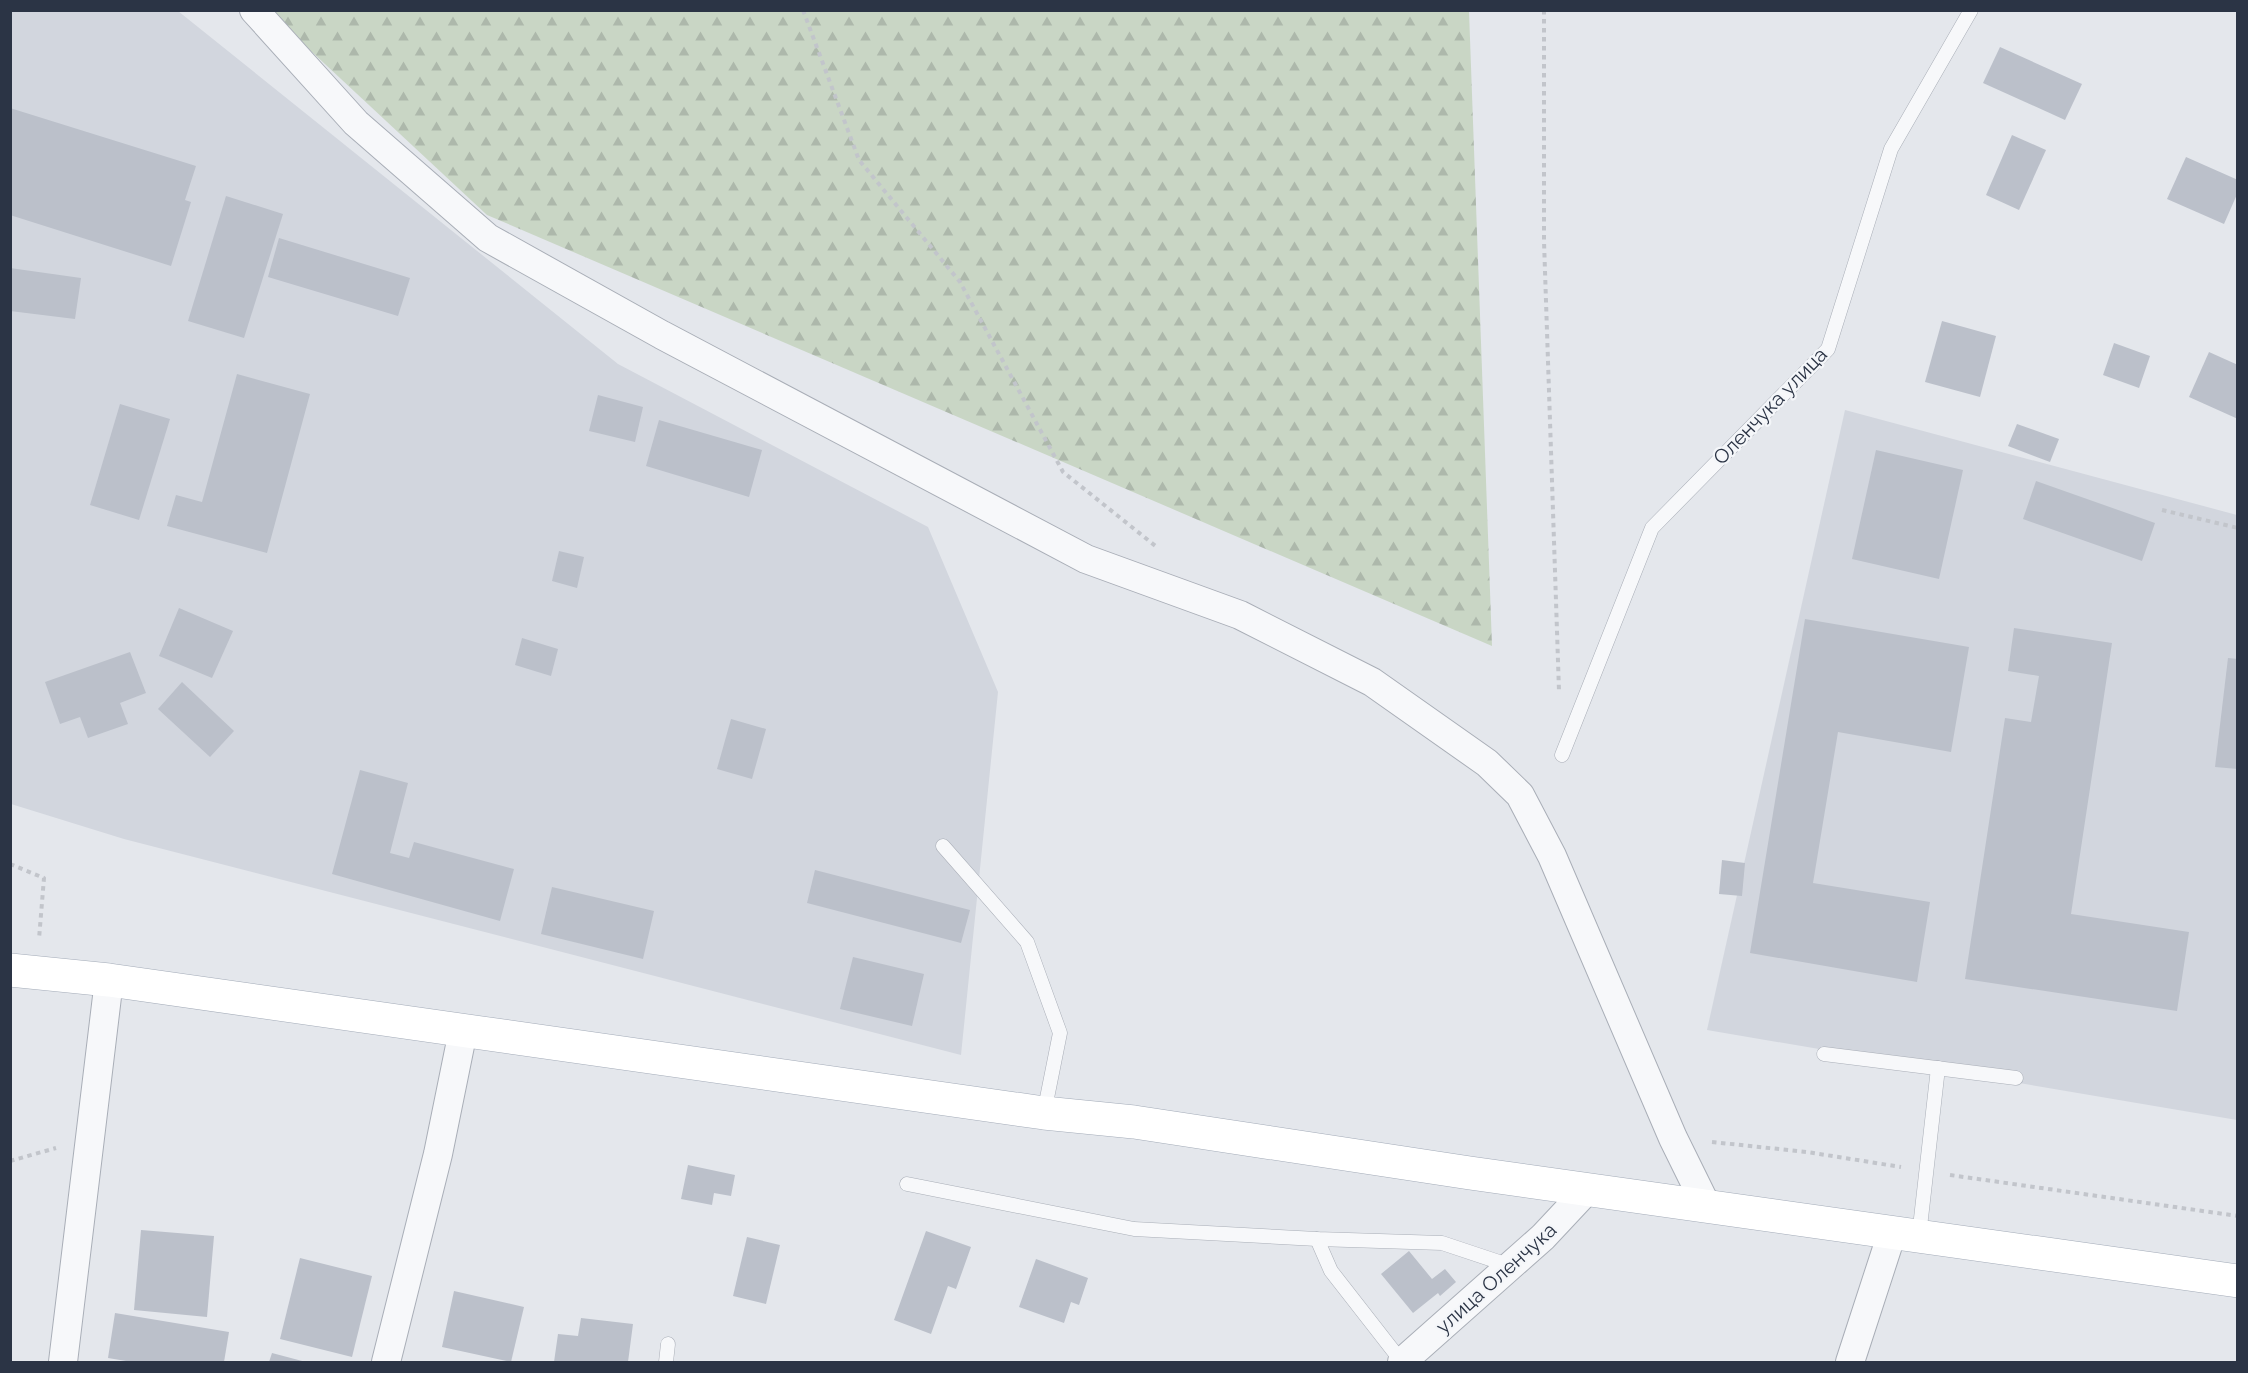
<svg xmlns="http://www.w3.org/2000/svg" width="2248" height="1373" viewBox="0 0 2248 1373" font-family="Raleway,sans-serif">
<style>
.built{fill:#d2d6de}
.forest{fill:url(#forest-firs)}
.building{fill:#bbc0ca}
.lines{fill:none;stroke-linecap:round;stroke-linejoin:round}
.service-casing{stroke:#a9aeb7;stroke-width:15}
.minor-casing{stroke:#a9aeb7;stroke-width:30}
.primary-casing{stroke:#a3abb8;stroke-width:34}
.path{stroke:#c2c5cb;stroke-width:4;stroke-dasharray:4.5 4.5;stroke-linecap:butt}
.service{stroke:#f7f8fa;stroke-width:14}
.minor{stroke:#f7f8fa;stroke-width:28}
.primary{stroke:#fff;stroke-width:33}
.labels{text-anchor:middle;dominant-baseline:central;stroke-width:4.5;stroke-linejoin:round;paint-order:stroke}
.street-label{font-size:20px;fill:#2b3445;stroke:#f4f6f9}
</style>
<defs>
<pattern id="forest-firs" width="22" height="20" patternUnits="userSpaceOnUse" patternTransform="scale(1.5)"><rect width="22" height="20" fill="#c9d6c5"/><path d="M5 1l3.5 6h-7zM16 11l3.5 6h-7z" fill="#adb8ab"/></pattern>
</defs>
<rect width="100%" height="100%" fill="#e4e7ec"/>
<g class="built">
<polygon points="10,11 178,11 618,364 928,527 998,692 961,1055 124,839 11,804"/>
<polygon points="1845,410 2237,515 2237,1120 1707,1030"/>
</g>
<polygon class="forest" points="268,11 1469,11 1492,646 487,215"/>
<g class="building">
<polygon points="2000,47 2082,84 2065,120 1983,83"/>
<polygon points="10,108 196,166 185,200 191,202 171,266 10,215"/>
<polygon points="2012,135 2046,150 2019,210 1986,195"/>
<polygon points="2186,157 2238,180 2238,192 2224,224 2167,199"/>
<polygon points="226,196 283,214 244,338 188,321"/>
<polygon points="279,238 410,278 398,316 268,277"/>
<polygon points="10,268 81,278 75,319 10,311"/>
<polygon points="1942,321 1996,336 1980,397 1925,382"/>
<polygon points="2114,343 2150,356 2139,388 2103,375"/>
<polygon points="2209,352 2238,365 2238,419 2189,397"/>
<polygon points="237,374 310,394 267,553 167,526 176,495 202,502"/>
<polygon points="598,395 643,407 635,442 589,431"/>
<polygon points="120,404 170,419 139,520 90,505"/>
<polygon points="659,420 762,450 749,497 646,466"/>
<polygon points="2017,424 2059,439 2050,462 2008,446"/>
<polygon points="1876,450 1963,470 1939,579 1852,559"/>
<polygon points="2036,481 2155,523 2142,561 2023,519"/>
<polygon points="559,551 584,557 577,588 552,581"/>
<polygon points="179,608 233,631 212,678 159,656"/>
<polygon points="1805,619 1969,647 1951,752 1838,732 1813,883 1930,902 1917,982 1750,953"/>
<polygon points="2014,628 2112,643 2071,914 2189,932 2177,1011 1965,979 2005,718 2031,722 2039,676 2008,671"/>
<polygon points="522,638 558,649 551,676 515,665"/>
<polygon points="130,652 146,693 120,703 128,724 88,738 80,717 60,724 45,682"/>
<polygon points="2228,658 2238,659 2238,769 2215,767"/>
<polygon points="182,682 234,731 210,757 158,709"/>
<polygon points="731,719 766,729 752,779 717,769"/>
<polygon points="360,770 408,783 390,853 409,858 414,842 514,869 500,921 332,874"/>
<polygon points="1722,860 1745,863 1742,896 1719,894"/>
<polygon points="815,870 970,910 961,943 807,903"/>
<polygon points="552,887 654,911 643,959 541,934"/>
<polygon points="853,957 924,974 912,1026 840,1009"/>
<polygon points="688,1165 735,1175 731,1196 714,1193 712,1205 681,1199"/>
<polygon points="141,1230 214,1236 207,1317 134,1310"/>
<polygon points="926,1231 971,1247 956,1289 948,1286 931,1334 894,1320"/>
<polygon points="747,1237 780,1245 766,1304 733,1296"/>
<polygon points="1409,1251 1432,1279 1445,1269 1456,1282 1440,1296 1438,1293 1413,1313 1381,1274"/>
<polygon points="300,1258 372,1276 352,1357 280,1339"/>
<polygon points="1036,1259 1088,1278 1079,1305 1071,1302 1064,1323 1019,1307"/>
<polygon points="454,1291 524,1307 511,1362 442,1347"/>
<polygon points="115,1313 229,1332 224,1362 132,1362 108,1358"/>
<polygon points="581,1318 633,1324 628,1362 554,1362 558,1334 578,1336"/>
<polygon points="272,1353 306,1362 269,1362"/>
</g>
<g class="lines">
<defs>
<g id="service">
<polyline points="1562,755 1652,528 1828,349 1891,149 1971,10"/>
<polyline points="943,846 1027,942 1060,1033 1044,1113"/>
<polyline points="1824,1054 2016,1078"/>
<polyline points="907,1184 1134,1229 1317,1239 1442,1243 1511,1266"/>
<polyline points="1919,1236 1938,1068"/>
<polyline points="1317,1239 1331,1271 1402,1362"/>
<polyline points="666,1362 668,1344"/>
</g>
<g id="minor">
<polyline points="254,10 356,123 488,238 662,335 1086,559 1240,615 1372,682 1487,763 1520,795 1552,856 1673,1138 1707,1207"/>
<polyline points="63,1362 109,980"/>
<polyline points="386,1362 438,1154 463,1031"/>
<polyline points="1402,1362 1543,1237 1587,1190"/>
<polyline points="1850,1362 1892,1233"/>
</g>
<polyline id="primary" points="10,970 109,980 1044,1113 1134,1122 1470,1173 2238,1281"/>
</defs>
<use href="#service" class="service-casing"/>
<use href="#minor" class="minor-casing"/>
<use href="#primary" class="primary-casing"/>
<g class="path">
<polyline points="803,10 859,160 960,282 1063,472 1158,548"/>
<polyline points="1544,10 1544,241 1559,691"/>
<polyline points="2162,510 2238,528"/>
<polyline points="10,864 44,878 39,939"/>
<polyline points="1712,1142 1807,1152 1901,1167"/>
<polyline points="10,1161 56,1148"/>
<polyline points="1950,1175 2238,1216"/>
</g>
<use href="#service" class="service"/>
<use href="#minor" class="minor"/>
<use href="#primary" class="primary"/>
</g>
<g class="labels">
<g class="street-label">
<text transform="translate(1770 406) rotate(-46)">Оленчука улица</text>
<text transform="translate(1496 1278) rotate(-42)">улица Оленчука</text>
</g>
</g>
<rect width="2248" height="1373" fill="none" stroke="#2b3445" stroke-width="24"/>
</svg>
